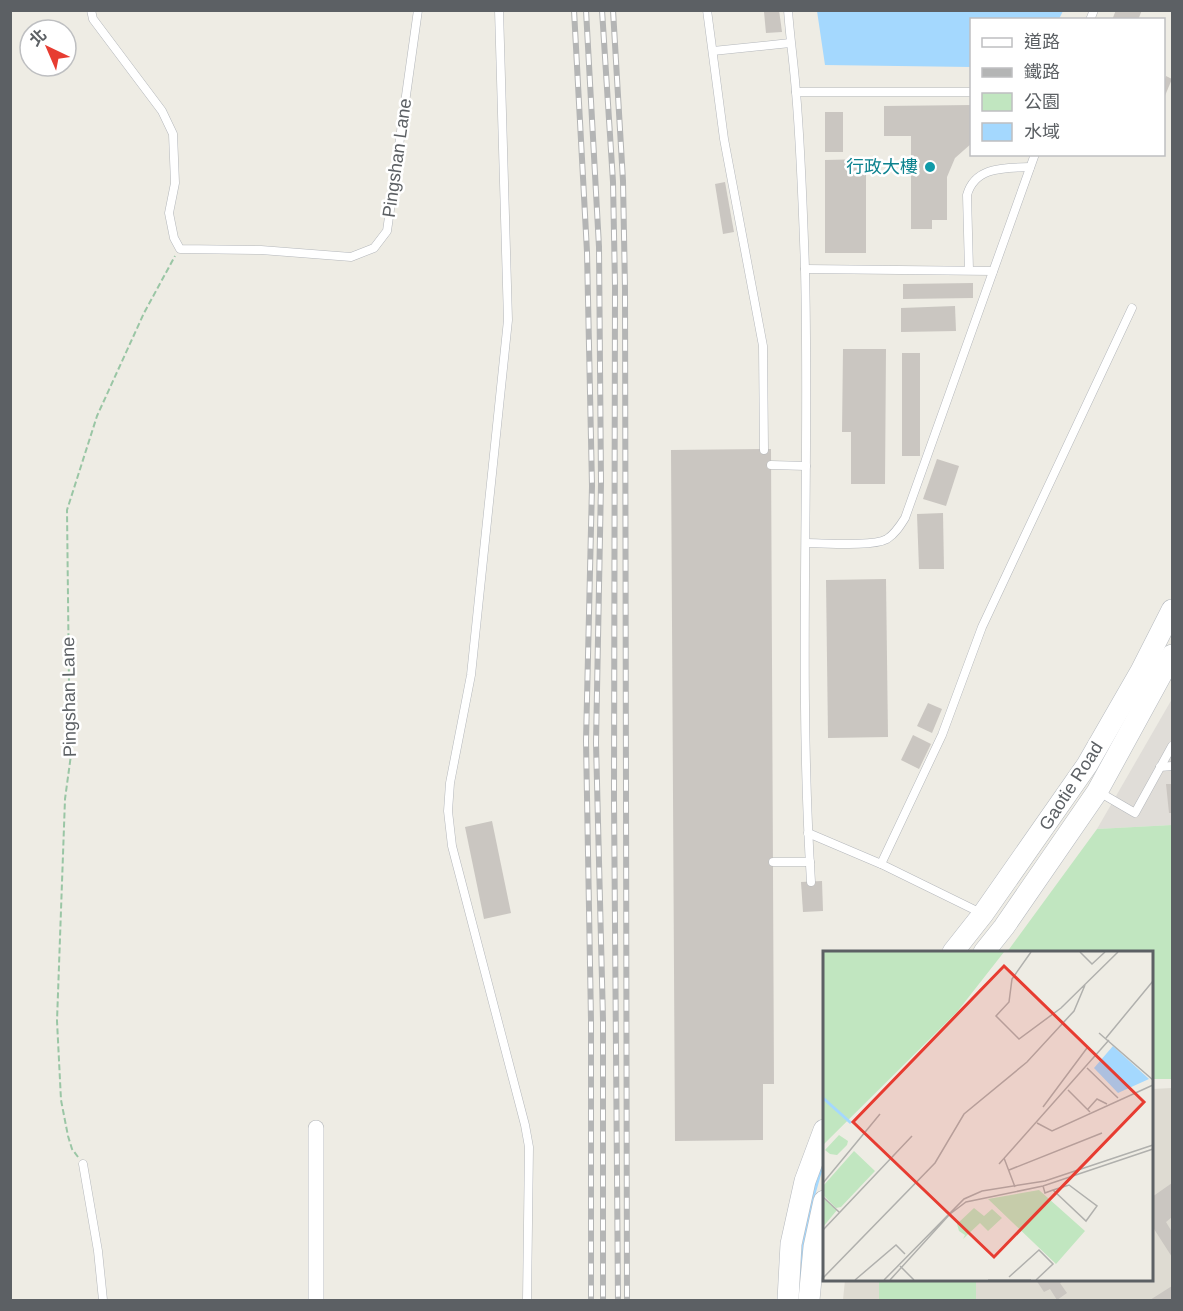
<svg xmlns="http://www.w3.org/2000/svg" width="1183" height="1311" viewBox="0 0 1183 1311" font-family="Helvetica,'Noto Sans TC',sans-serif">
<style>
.industrial{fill:#e0ddd8}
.education{fill:#dedbd2}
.green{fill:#c1e6c0}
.water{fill:#a4d8fe}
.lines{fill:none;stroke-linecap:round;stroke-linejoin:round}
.stream{stroke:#a4d8fe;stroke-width:4}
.building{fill:#cac6c1}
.lane-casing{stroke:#b4b7bb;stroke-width:9}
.street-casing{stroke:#b4b7bb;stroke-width:16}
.secondary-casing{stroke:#b5b9be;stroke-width:22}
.path{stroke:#9ac6a5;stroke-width:2;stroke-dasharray:6 3;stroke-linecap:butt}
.lane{stroke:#fff;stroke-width:8}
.street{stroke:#fff;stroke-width:15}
.secondary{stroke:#fff;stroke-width:21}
.rail-casing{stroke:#b4b5b5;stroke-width:6}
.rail{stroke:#fff;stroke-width:4;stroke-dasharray:11;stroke-linecap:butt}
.culture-dot{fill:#0f9aa8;stroke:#fff;stroke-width:2}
.labels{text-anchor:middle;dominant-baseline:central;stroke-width:5;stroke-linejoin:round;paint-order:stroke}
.street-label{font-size:18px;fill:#5c6064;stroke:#fff}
.culture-label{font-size:18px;fill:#0d838f;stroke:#fff;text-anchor:end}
.inset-river{fill:none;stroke:#a4d8fe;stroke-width:3}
.inset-road{fill:none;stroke:#b0b0ad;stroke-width:1.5}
.view{fill:#e73c31;fill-opacity:0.15;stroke:#e73c31;stroke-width:3}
.inset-edge{fill:none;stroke:#5c6064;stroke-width:3}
</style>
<rect width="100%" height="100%" fill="#eeece4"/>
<polygon class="industrial" points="1172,699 1172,825 1097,829"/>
<polygon class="education" points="1172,1088 1172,1300 843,1300 845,1280 1152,1280 1152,1089"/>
<g class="green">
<polygon points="1172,825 1172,1079 1152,1079 1152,952 1007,952 1097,829"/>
<rect x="879" y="1280" width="97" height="20"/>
</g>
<polygon class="water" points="817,11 817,10 1063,11 1059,19 972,20 971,67 825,65"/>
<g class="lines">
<path class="stream" d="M799 1300C802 1253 807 1205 824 1160"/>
</g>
<g class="building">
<polygon points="771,10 779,10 782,32 766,33 764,12"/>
<polygon points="1116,10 1142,10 1138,20 1112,20"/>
<polygon points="1166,76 1172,79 1164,98 1164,82"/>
<polygon points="972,105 972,143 955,158 947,177 947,220 932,220 932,229 911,229 911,136 884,136 884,106"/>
<rect x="825" y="112" width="18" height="40"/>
<polygon points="866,159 866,253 825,253 825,160"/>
<polygon points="725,182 734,232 723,234 715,184"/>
<polygon points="973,283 973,298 903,299 903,284"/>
<polygon points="955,306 956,331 901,332 901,308"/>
<polygon points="843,349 886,349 885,484 851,484 851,432 842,432"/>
<rect x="902" y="353" width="18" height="103"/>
<polygon points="771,449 774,1084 763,1084 763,1140 675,1141 671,450"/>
<polygon points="937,459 959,466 946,506 923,499"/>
<polygon points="943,513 944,569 919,569 917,514"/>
<polygon points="886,579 888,737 828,738 826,580"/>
<polygon points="928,703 942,709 932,733 917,726"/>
<polygon points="913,735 931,744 919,769 901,760"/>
<polygon points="1166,784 1172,784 1172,813 1169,813"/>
<polygon points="492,821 511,913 484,919 465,827"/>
<polygon points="822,881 823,911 803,912 801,882"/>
<polygon points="1172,1183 1172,1217 1166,1222 1172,1232 1172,1257 1154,1229 1152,1230 1152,1197"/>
<polygon points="1036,1280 1066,1280 1060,1283 1067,1293 1057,1300 1050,1289 1044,1292"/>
<polygon points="1172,1286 1172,1300 1150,1300"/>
</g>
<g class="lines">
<defs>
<g id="lane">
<polyline points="91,10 93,19 162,111 173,134 175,183 169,213 174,238 180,249 261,250 351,257 374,248 387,231 418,10"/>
<polyline points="499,10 508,320 471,675 450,783 448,811 452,846 525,1125 529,1147 527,1300"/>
<polyline points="707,10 724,139 763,346 764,450"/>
<path d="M788 10C790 38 794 65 796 92 801 150 803 210 805 269 810 473 798 678 811 882"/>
<polyline points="1090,20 1094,10"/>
<polyline points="713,51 790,43"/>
<polyline points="796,92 972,92"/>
<polyline points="805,269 993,271"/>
<path d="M969 270 967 195C975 166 1005 168 1030 167"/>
<polyline points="771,465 806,466"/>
<path d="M806 543C825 543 872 547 887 539 895 534 900 526 905 518L1035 154"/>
<polyline points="1160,767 1172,766"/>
<polyline points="1099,792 1135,813 1172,746"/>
<polyline points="808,833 881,864 981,913"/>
<polyline points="773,862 810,862"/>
<polyline points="881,864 942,735 982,627 1132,308"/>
<polyline points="83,1164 98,1251 103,1300"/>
</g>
<polyline id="street" points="316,1300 316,1128"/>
<g id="secondary">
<polyline points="953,952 983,914 1087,765 1141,671 1172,610"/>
<polyline points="984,952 1004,927 1097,792 1172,655"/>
<polyline points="788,1300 791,1244 805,1181 824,1130"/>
<polyline points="809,1300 814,1247 824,1201"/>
</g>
</defs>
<use href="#lane" class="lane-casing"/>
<use href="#street" class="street-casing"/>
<use href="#secondary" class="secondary-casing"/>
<polyline class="path" points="78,1157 72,1149 68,1136 61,1100 57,1021 65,799 73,740 69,686 67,510 97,416 144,313 175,256"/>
<use href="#lane" class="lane"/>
<use href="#street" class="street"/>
<use href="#secondary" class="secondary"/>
<defs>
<g id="rail">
<polyline points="574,10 587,252 592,486 586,741 591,1020 591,1300"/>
<polyline points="586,10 599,247 601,483 596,743 603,1020 603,1300"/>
<polyline points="602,10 613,182 615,286 614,800 618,1300"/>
<polyline points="613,10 623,181 625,289 627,1300"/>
</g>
</defs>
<use href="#rail" class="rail-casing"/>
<use href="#rail" class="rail"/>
</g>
<circle class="culture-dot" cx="930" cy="167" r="6"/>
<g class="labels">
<g class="street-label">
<text transform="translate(397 158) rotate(-82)">Pingshan Lane</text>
<text transform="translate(69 697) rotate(-91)">Pingshan Lane</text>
<text transform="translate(1071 786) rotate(-57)">Gaotie Road</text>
</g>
<g class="culture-label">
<text x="918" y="167">行政大樓</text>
</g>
</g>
<g transform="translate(823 951)">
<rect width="330" height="330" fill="#eeece4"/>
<path d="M0 1H181L134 61 0 194ZM16 184 25 190 24 194 14 204 7 203 2 199ZM31 200 52 220 18 256 13 257 0 244V235ZM216 239 262 280 233 313 165 248ZM0 247 14 259 0 276ZM151 257 161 265 169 258 179 267 165 280 157 272 140 288 142 284 136 280 134 273Z" fill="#c1e6c0"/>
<path d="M290 95 326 128 295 142 271 117Z" fill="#a4d8fe"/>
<path class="inset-river" d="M0 147 28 172"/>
<path class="inset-road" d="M208 1 189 28 186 51 173 65 196 88 238 57 295 1M257 1 269 13 282 1M276 82 330 129M283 87 330 30M264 117 295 147M245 139 267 161M220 156 264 97M265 158 274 148 284 153M214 172 229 180 330 134M181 207 192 236M176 213 286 89M186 219 279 182M0 232 57 163M220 235 222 242 230 239 246 234 274 255 263 270 230 239M0 246 16 261M0 279 89 185M77 315 91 329M186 326 216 299 230 313 213 329M0 327 112 212 141 163 204 111 251 60 262 34M32 329 73 294 82 303M61 329 141 248 159 240 222 230 330 194M67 329 127 263 143 251 220 235 330 198M165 329H208"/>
<path class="view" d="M181 15 321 151 171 306 30 171Z"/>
<rect width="330" height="330" class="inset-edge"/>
</g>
<rect width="1183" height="1311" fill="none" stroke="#5c6064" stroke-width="24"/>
<rect x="970" y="18" width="195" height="138" fill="#ffffff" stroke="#bebfc1" stroke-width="1.5"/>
<rect x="982" y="38" width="30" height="9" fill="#ffffff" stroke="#bebfc1" stroke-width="1.5"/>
<text x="1024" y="48" font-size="18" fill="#5c6064">道路</text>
<rect x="982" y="68" width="30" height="9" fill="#b4b5b5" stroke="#bebfc1" stroke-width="1.5"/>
<text x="1024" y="78" font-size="18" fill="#5c6064">鐵路</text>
<rect x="982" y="93" width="30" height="18" fill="#c1e6c0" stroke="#bebfc1" stroke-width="1.5"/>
<text x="1024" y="108" font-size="18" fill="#5c6064">公園</text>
<rect x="982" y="123" width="30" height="18" fill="#a4d8fe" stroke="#bebfc1" stroke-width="1.5"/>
<text x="1024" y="138" font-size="18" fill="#5c6064">水域</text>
<g transform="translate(48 48) rotate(316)"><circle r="28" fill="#ffffff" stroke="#bebfc1" stroke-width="1.5"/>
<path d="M0-4.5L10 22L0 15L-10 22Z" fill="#e73c31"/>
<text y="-9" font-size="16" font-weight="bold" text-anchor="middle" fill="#5c6064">北</text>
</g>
</svg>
